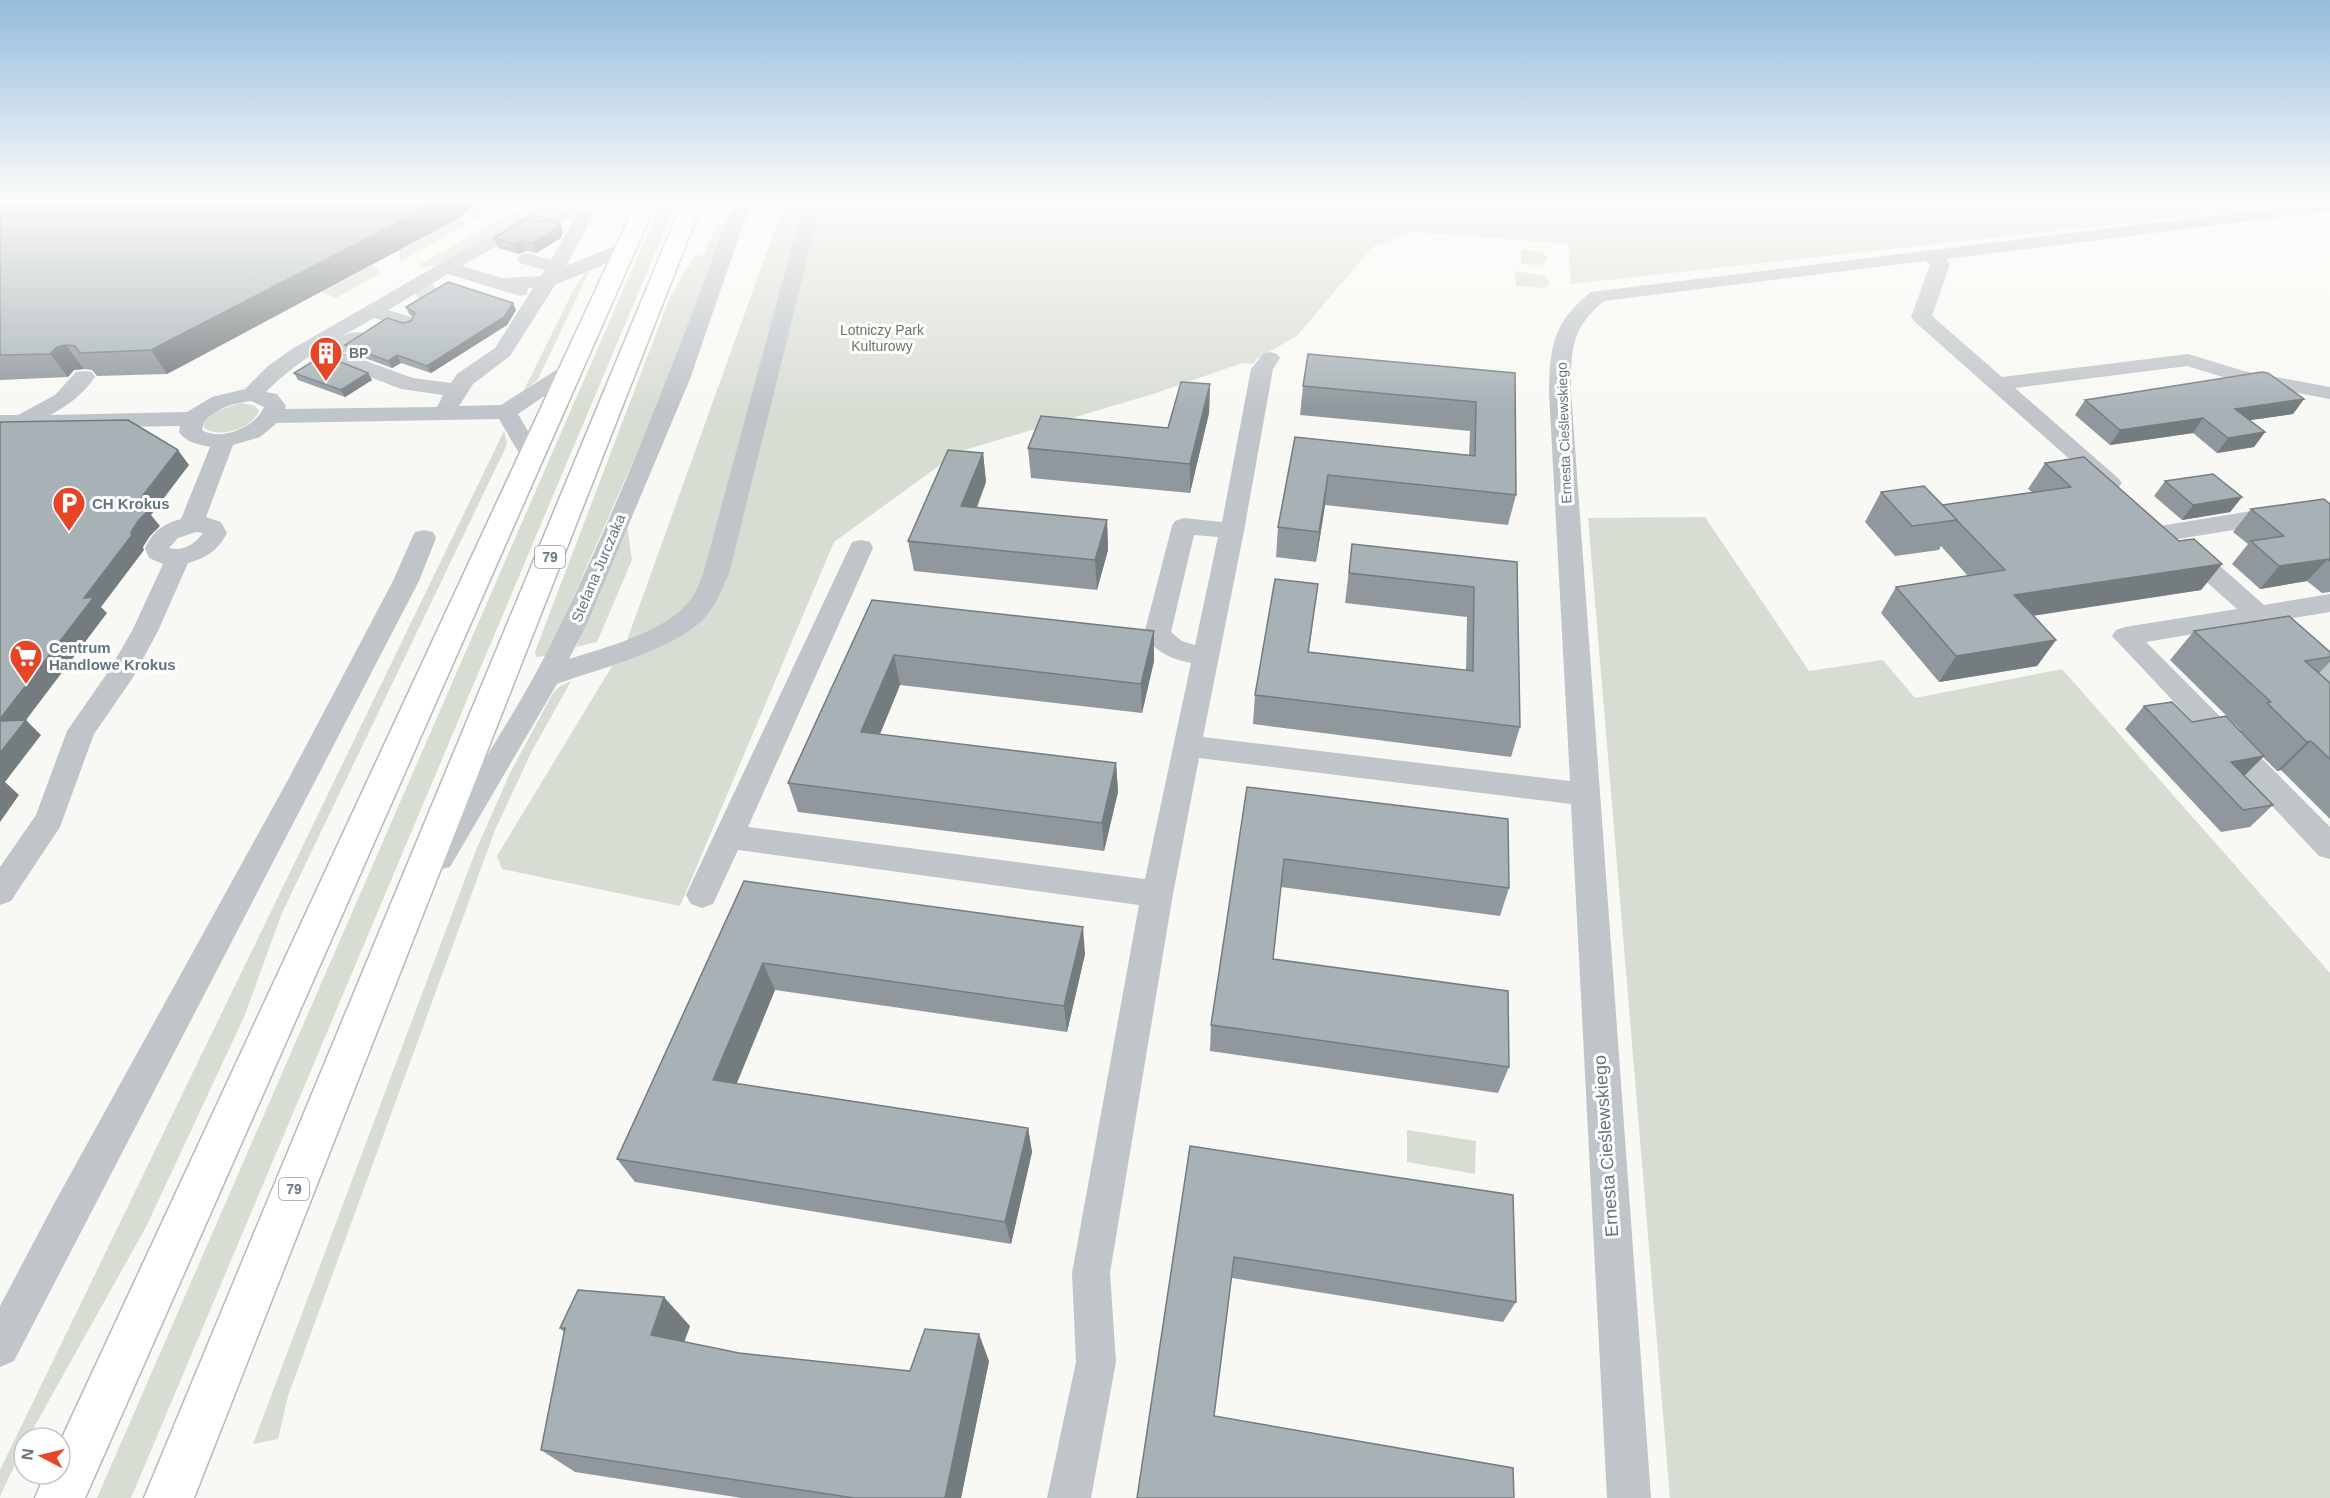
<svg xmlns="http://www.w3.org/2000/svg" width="2330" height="1498" viewBox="0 0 2330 1498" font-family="Helvetica,sans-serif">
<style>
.green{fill:#d8ddd4}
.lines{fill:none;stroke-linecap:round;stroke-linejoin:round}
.minor-tunnel{stroke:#d2d7d8;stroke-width:20;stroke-dasharray:20 10;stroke-linecap:butt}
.major-casing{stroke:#b4b9bd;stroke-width:3}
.minor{fill:#c0c5c9;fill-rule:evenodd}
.major{fill:#fff;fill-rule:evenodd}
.wall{fill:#90989d}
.shaded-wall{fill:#757c7f}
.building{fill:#a7b1b6;stroke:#757c7f;stroke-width:1.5}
.labels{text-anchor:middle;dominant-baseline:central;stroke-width:6;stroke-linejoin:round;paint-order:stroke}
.far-park-label{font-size:14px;fill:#677861;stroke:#fff}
.far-poi-label{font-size:14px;font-weight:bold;fill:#627580;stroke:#fff;text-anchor:start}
.far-street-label{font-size:14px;fill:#627580;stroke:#fff}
.shield{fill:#fff;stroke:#919ea6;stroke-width:1.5}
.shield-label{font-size:14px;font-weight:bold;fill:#627580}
.poi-label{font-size:15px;font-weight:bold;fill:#627580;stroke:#fff;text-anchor:start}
.street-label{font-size:15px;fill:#627580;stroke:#fff}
.near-street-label{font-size:18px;fill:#627580;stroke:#fff}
</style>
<rect width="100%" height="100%" fill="#f8f8f5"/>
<g class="green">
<polygon points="474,201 501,201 499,206 475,220 465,217 473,208"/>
<polygon points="662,201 677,201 131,1498 97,1498"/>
<polygon points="787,201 2329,201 1571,284 1568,244 1413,232 1372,247 1297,336 1256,359 1254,364 1242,363 1156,393 958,452 834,542 680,906 502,869 497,856 626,643 779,218"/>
<polygon points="516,211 521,213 518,219 439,265 419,268 420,264"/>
<polygon points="458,219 470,223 401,261 399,251"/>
<polygon points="716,224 726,224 682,350 550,650 546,656 536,657 535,652 670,297 695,256 704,255"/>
<polygon points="1521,249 1544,253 1548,258 1547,261 1540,265 1521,264"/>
<polygon points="372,265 379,269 380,273 336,298 322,292"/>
<polygon points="1515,271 1545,276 1550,282 1549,285 1542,288 1516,286"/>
<polygon points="586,272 589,272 538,379 523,392 575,287"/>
<path d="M240 403 253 405 259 410C253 429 220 439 204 428L203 421 211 413Z"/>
<polygon points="504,431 507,443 504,451 282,913 244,1017 146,1227 28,1438 24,1438 24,1446 0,1496 0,1470"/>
<polygon points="1705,517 1809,671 1883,660 1915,698 2062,669 2330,973 2330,1498 1670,1498 1588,518"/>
<polygon points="627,525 632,560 597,642 576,647"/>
<polygon points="571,681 532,751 495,830 288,1396 278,1439 253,1444 476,850 510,773 553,693 560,686"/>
<polygon points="1407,1130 1476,1141 1475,1174 1407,1162"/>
</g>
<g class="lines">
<polyline class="minor-tunnel" points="418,298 440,285"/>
<defs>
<g id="major">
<polygon points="637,201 657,201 85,1498 35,1498 45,1474 60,1474 60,1442"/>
<polygon points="683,201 703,201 194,1498 144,1498"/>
</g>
</defs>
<use href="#major" class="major-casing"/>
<g class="minor">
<path d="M549 201H570L558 210C570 207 584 206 593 217L566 266 617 245H631L633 249 631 253 555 285 510 356 473 384 459 406 501 405 564 365 571 363 578 365 582 369 578 373 518 414 542 455 539 460 531 462 523 460 499 419 277 423 260 437 233 445 206 517 221 522 227 533C218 550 207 558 188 563L158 631 132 679 94 734 60 827 11 901 0 905V867L36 815 67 731 108 672 132 631 163 564 149 558 145 548C153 531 163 524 181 519L210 447C198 444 186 443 179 432L180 426 0 429V415H18L55 395 76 372 84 371 92 372 95 377C83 394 69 405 50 415L187 412 212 397 245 389 268 366 292 349ZM568 219H574L551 260 527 253 520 255 517 259 520 263 545 270 541 276 502 278 462 266 532 225 535 230H547ZM448 274 520 296 527 294 528 288H533L495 348 457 374 451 383 413 378 344 353 366 337 363 333C348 329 334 342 321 350L318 354 321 358 401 389 443 395 437 407 285 409 286 406 277 394 266 392C297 360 336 340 374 318L407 328 414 326 417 322 414 318 388 310ZM251 401 264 407C256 427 221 442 202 430L204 421C217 408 233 403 251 401ZM196 532 203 533C195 544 183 552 169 548L178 538Z"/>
<path d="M737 201H755L744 222 690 379 586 626 569 659C606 647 662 633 688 603 695 595 699 584 703 574L801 213 788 212 785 208 788 204 804 201H874L871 205 865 206 819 211 729 574C722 588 717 603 707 615 679 649 598 669 557 684L450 867 439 870 428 867 424 858 428 849C473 776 523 704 560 626 623 495 676 359 726 222Z"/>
<path d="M2330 201V211L1946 259 1950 264 1932 316 2002 377 2188 354 2244 371 2330 387V399L2239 382 2187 366 2015 388 2118 478 2122 483 2118 488 2110 490 2102 488 1914 321 1911 317 1930 265 1925 261 1604 301C1570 329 1571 351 1571 392L1651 1498H1607L1571 804 1199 758 1173 894 1110 1273 1116 1362 1091 1498H1047L1076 1362 1072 1273 1139 905 738 850 713 904 702 908 691 904 686 895 852 542 861 540 870 542 873 548 748 827 1145 879 1191 663C1171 659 1155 652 1144 634L1172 526 1175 521 1184 518 1222 522 1251 369 1263 354 1270 352 1277 354 1280 358 1273 369 1244 531 1203 737 1570 781 1549 392C1550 346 1553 322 1591 292ZM1194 535 1218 537 1195 645 1182 641 1171 632Z"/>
<polygon points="2300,503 2330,507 2330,523 2300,519 2166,541 2157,539 2154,533 2157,527 2166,525"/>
<polygon points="424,530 433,532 436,538 419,581 14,1361 0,1367 0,1306 55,1202 289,778 393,581 412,538 415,532"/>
<polygon points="2185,541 2194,543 2264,605 2330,594 2330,612 2281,620 2330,663 2330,688 2320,685 2253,624 2146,642 2330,827 2330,859 2319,856 2112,636 2116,630 2125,627 2237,609 2176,555 2173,549 2176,543"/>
</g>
<use href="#major" class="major"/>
</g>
<g class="wall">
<polygon points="0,201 479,201 459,218 167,374 97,376 92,370 84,369 74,370 68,377 0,380"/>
<polygon points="531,222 560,223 563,233 561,238 536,253 526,251 518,254 498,248 494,238"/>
<polygon points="406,307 516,310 507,325 431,373 401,363 392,368 349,352 345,345 403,323 411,321 413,317 409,314"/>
<polygon points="294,373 368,373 372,380 345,397 298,380"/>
<polygon points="1515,373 1516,495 1508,525 1325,505 1316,562 1276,557 1278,527 1295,437 1469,455 1470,431 1300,415 1303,386"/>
<polygon points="1210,384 1209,413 1190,493 1031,478 1028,448 1168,428"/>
<polygon points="2304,399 2293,414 2249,420 2265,432 2254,447 2217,453 2193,433 2110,445 2075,415 2085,400"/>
<polygon points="983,453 986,482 977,508 1107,520 1108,550 1097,590 914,571 908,541"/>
<polygon points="2045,463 2179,541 2222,564 2201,590 2033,616 2056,640 2037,666 1939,682 1881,613 1896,587 1968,576 1941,546 1939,550 1895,556 1865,522 1881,492 1942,505 2032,492 2028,489"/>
<polygon points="2165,481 2242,497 2230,512 2182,520 2154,496"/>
<polygon points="2330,504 2330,592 2322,593 2307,581 2260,589 2232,564 2248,544 2233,532 2251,509"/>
<polygon points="1352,544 1517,562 1520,727 1511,757 1253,724 1255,695 1318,584 1309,652 1466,671 1467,617 1345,603"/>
<polygon points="872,600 1154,661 1142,713 900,685 880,734 1116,763 1118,792 1104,851 798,812 788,783"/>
<polygon points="2194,631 2330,652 2330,662 2319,673 2330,683 2330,819 2281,770 2277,771 2263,757 2244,776 2273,805 2250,827 2221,832 2125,729 2144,706 2192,722 2240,731 2241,730 2170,660"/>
<polygon points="1247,787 1509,888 1500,916 1281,887 1273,959 1509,1067 1498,1093 1210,1051 1211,1025"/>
<polygon points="744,881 1085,954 1067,1032 775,990 736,1083 1028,1128 1032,1152 1011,1244 635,1182 617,1159"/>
<polygon points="1190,1146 1516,1302 1503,1322 1232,1278 1137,1498"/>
<polygon points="690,1326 684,1342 739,1353 910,1371 989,1361 961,1498 742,1498 575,1472 541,1450 565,1333 560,1328"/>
</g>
<g class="shaded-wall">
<polygon points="439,201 479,201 459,218 167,374 151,350"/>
<polygon points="560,223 563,233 561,238 536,253 532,243"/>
<polygon points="522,241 526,251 518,254 514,244"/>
<polygon points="513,303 516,310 507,325 431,373 427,366"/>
<polygon points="66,345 84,369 74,370 68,377 50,354 57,347"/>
<polygon points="397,355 401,363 392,368 388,361"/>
<polygon points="368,373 372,380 345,397 341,390"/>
<polygon points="1210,384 1209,413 1190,493 1190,464"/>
<polygon points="2304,399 2293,414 2224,424 2235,409"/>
<polygon points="2203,418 2193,433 2110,445 2120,430"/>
<polygon points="2265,432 2254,447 2217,453 2228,438"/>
<polygon points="178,450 189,465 151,515 160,526 150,536 143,547 144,550 101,607 107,613 26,720 41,735 5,782 19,795 0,822 0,719 84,598 131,532 131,511"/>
<polygon points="983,453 986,482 965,536 961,506"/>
<polygon points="1328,475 1325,505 1316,562 1319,532"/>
<polygon points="2242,497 2230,512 2182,520 2193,505"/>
<polygon points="1107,520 1108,550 1097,590 1095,560"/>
<polygon points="2328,559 2307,581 2260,589 2279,566"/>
<polygon points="2222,564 2201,590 1996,621 2014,595"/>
<polygon points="1154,631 1154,661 1142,713 1141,684"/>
<polygon points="2056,640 2037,666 1939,682 1956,656"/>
<polygon points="894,655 900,685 869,761 861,732"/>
<polygon points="2311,741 2281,770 2277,771 2307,742"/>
<polygon points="2264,756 2242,778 2231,762"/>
<polygon points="1116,763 1118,792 1104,851 1102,823"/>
<polygon points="1083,927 1085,954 1067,1032 1064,1006"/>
<polygon points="763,963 775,990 728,1105 713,1080"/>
<polygon points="1028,1128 1032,1152 1011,1244 1005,1222"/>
<polygon points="664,1297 690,1326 677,1362 651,1335"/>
<polygon points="979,1334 989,1361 961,1498 945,1498"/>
</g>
<g class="building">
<polygon points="0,201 439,201 151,350 80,353 75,346 66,345 57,347 50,354 0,355"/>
<polygon points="527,218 531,222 548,220 560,223 557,228 532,243 522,241 514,244 494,238"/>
<polygon points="448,282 513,303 504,317 427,366 397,355 388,361 345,345 387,318 403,323 411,321 415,313 406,307"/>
<polygon points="1308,354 1515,373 1516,495 1328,475 1319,532 1278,527 1295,437 1475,456 1476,402 1303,386"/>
<polygon points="323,355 368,373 341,390 294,373"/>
<polygon points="2262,372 2268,373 2304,399 2235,409 2265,432 2228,438 2203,418 2120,430 2085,400"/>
<polygon points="1181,382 1210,384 1190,464 1028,448 1041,416 1168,428"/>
<polygon points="128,420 178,450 131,511 148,511 138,521 131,532 132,535 84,598 94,597 0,719 0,422"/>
<polygon points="948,450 983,453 961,506 1107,520 1095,560 908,541"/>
<polygon points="2084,457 2179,541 2194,539 2222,564 2014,595 2056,640 1956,656 1896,587 2005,570 1942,505 2071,487 2045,463"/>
<polygon points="2213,474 2242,497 2193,505 2165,481"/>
<polygon points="1924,486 1957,520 1912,526 1881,492"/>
<polygon points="2324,499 2330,504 2330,561 2328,559 2279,566 2251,541 2284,536 2251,509"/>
<polygon points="1352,544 1517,562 1520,727 1255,695 1275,579 1318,584 1308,652 1473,671 1474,587 1349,573"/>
<polygon points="872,600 1154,631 1141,684 894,655 861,732 1116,763 1102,823 788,783"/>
<polygon points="2289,616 2330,652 2330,657 2305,661 2330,683 2330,759 2311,741 2307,742 2267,703 2271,702 2194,631"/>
<polygon points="2172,702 2192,722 2226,716 2264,756 2231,762 2273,805 2243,810 2144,706"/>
<polygon points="26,720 0,753 0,721"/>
<polygon points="1247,787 1508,819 1509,888 1284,859 1273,959 1508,991 1509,1067 1211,1025"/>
<polygon points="744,881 1083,927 1064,1006 763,963 713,1080 1028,1128 1005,1222 617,1159"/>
<polygon points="1190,1146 1513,1195 1516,1302 1234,1257 1214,1416 1513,1468 1514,1498 1137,1498"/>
<polygon points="578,1290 664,1297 651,1335 739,1353 910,1371 925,1329 979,1334 945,1498 854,1498 541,1450 565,1328 560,1328"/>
</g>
<linearGradient id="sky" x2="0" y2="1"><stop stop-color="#95bbdc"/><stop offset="0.49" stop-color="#fcfcfa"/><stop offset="1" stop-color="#fcfcfa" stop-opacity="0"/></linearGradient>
<rect width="2330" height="410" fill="url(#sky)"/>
<defs>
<symbol id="building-pin" viewBox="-11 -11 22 30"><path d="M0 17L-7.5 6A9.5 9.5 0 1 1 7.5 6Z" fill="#e64627" stroke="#fff"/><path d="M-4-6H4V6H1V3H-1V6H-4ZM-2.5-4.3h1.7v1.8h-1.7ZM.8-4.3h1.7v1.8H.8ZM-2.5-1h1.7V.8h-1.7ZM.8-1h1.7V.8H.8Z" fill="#fff"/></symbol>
<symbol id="parking-pin" viewBox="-11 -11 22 30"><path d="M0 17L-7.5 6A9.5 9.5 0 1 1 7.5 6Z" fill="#e64627" stroke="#fff"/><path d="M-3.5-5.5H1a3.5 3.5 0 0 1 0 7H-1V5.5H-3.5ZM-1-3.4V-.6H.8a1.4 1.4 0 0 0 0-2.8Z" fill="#fff"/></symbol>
<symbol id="supermarket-pin" viewBox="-11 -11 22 30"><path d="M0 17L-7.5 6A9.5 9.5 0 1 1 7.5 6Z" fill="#e64627" stroke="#fff"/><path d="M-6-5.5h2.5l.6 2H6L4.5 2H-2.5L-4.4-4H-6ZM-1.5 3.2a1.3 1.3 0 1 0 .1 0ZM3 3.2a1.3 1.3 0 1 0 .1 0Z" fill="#fff"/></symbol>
</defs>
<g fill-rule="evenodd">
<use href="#building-pin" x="307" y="334" width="38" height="52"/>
<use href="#parking-pin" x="50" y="484" width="38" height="52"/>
<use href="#supermarket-pin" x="7" y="637" width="38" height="52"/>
</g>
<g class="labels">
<g class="far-park-label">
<text x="882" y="330">Lotniczy Park<tspan x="882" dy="16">Kulturowy</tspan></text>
</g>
<g class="far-poi-label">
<text x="349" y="353">BP</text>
</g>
<g class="far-street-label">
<text transform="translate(1564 433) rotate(-92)">Ernesta Cieślewskiego</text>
</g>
<g class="shield">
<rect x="535" y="546" width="30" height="22" rx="4.5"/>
<rect x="279" y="1178" width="30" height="22" rx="4.5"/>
</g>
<g class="shield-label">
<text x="550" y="557">79</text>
<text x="294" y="1189">79</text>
</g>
<g class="poi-label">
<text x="92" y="503">CH Krokus</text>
<text x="49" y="647">Centrum<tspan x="49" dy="17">Handlowe Krokus</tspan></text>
</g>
<g class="street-label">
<text transform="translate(598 568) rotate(-67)">Stefana Jurczaka</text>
</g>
<g class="near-street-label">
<text transform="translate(1606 1146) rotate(-94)">Ernesta Cieślewskiego</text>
</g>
</g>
<g transform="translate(42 1456) rotate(277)"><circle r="28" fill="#ffffff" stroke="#c0c8cc" stroke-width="1.5"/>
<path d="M0-4.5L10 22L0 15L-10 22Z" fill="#e64627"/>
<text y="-9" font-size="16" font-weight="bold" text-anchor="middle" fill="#627580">N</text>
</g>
</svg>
